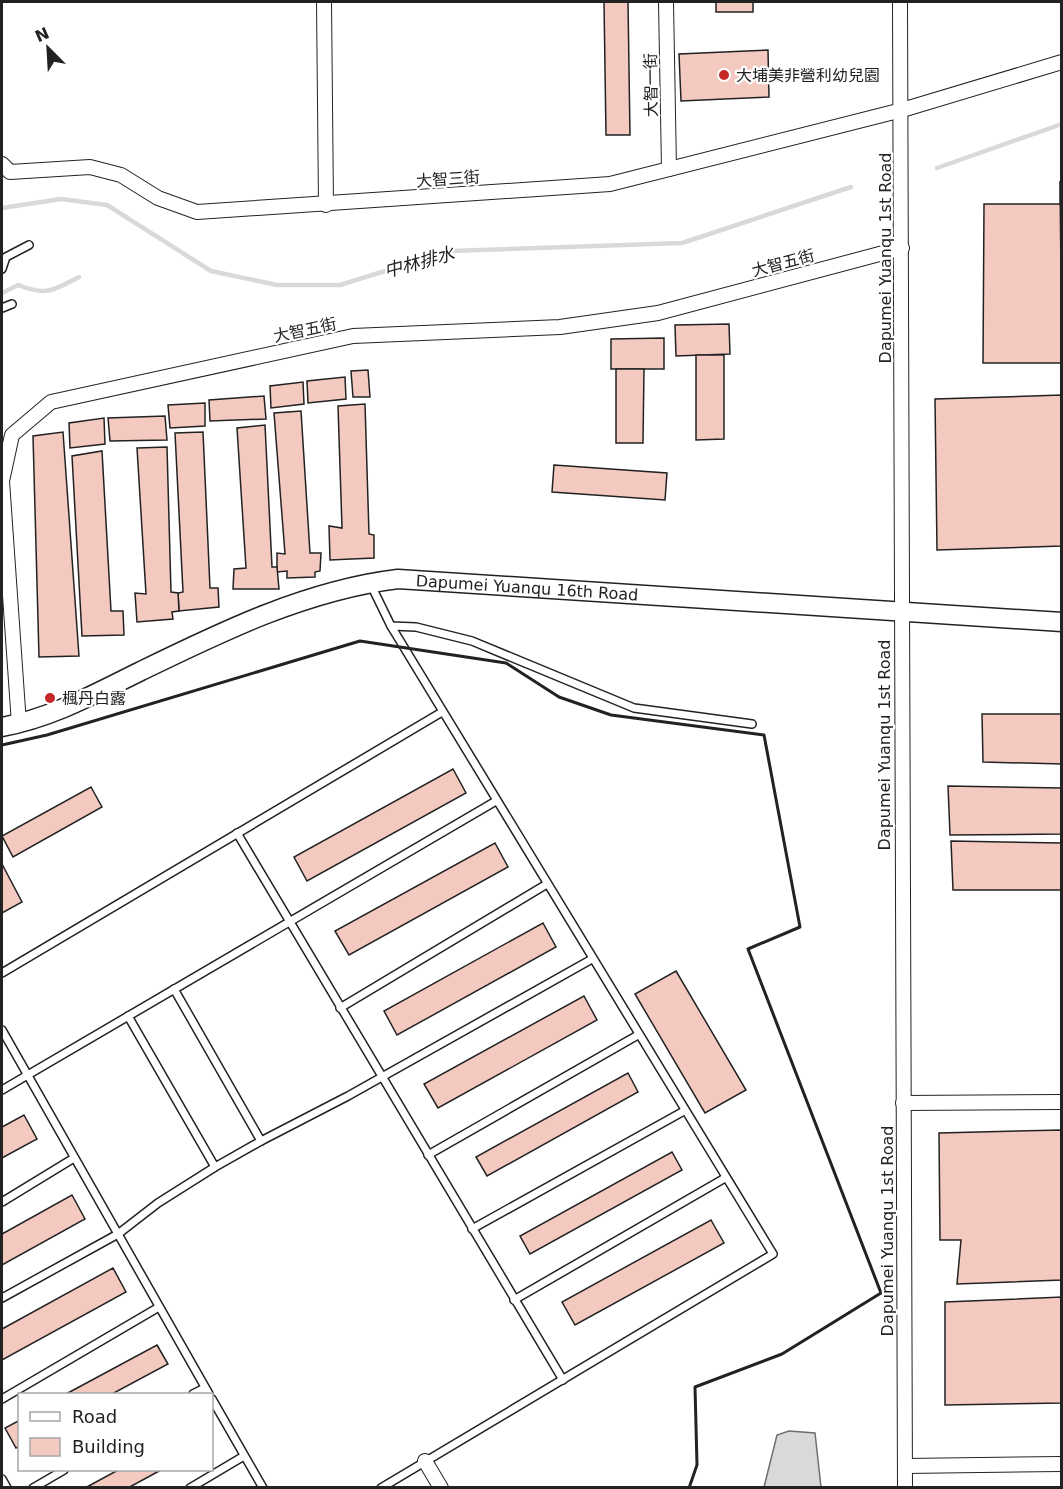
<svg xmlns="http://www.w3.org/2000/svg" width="1063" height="1489" viewBox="0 0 1063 1489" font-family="'DejaVu Sans','Noto Sans TC',sans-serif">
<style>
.water{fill:#d9d9d9;stroke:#6f6f6f;stroke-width:1.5}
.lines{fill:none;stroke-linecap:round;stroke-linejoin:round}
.stream{stroke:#d9d9d9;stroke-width:4.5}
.building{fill:#f3c9c0;stroke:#222;stroke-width:1.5}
.lane-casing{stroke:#222;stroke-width:10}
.street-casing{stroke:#222;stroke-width:16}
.secondary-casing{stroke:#222;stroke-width:21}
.lane{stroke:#fff;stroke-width:7}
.street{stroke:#fff;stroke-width:14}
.secondary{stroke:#fff;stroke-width:18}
.wall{stroke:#222;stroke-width:3}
.poi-dot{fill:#c62828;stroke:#fff;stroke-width:2}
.labels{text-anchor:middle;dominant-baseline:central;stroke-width:4.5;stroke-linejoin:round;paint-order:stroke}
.poi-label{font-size:16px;fill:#222;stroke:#fff;text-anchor:start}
.street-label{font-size:16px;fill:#222;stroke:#fff}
.water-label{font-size:18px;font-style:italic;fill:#222;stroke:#fff}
</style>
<rect width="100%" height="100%" fill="#fff"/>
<polygon class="water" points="789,1431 815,1433 821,1487 764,1487 777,1435"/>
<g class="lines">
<g class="stream">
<polyline points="937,168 1062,124"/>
<polyline points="2,208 61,199 107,205 211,271 277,285 340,285 449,251 682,243 851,187"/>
<path d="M2 293 18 285C46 296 53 291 79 277"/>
</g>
</g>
<g class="building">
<polygon points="604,2 628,2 630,135 606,135"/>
<rect x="716" y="2" width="37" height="10"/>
<polygon points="768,50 769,97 681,101 679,54"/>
<polygon points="1060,181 1062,363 983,363 984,204 1060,204"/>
<polygon points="729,324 730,354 676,356 675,325"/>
<polygon points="664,338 664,369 611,369 611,339"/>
<polygon points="696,355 724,355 724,439 696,440"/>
<polygon points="616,369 644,369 643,443 616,443"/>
<polygon points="368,370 370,397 353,397 351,371"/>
<polygon points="345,377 346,399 308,403 307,381"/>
<polygon points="303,382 304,404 271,408 270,386"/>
<polygon points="1062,395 1062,546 937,550 935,399"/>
<polygon points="264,396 266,419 210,421 209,400"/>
<polygon points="205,403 205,426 170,428 168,405"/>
<polygon points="365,404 369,534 374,535 374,558 330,560 329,526 342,528 338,406"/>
<polygon points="301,411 310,553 321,553 320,571 315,572 315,577 287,578 287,571 277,572 277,553 285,554 274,413"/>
<polygon points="165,416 167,440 110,441 108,418"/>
<polygon points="104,418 105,444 70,448 69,423"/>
<polygon points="265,425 272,567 277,567 279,589 233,589 234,569 246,568 237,428"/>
<polygon points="63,432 79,656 39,657 33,436"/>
<polygon points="203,432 210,588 218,588 219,607 179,611 178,593 183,592 175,433"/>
<polygon points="167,447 171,592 178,593 179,611 172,612 173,619 137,622 135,593 146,594 137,448"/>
<polygon points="102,451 111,611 123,611 124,635 82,636 72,456"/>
<polygon points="554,465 667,473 665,500 552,492"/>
<polygon points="982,714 1062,714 1062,764 983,762"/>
<polygon points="453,769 466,793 307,881 294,857"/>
<polygon points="948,786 1062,788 1062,834 950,835"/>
<polygon points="91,787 102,807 13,857 2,836"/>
<polygon points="951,841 1062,843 1062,890 953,890"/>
<polygon points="495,843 508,867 349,955 335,931"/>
<polygon points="2,864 22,902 2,913"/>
<polygon points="543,923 556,947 397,1035 384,1011"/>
<polygon points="676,971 746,1090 705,1113 635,994"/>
<polygon points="584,996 597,1020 438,1108 424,1084"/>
<polygon points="628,1073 638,1092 487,1176 476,1157"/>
<polygon points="24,1115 37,1139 2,1158 2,1127"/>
<polygon points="1062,1130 1062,1280 957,1284 961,1240 940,1240 939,1133"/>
<polygon points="672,1152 682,1170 530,1254 520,1236"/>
<polygon points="72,1195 85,1219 2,1265 2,1234"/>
<polygon points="711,1220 724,1243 575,1325 562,1302"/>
<polygon points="113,1268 126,1292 2,1360 2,1329"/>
<polygon points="1062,1297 1062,1403 945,1405 945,1302"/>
<polygon points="157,1345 168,1364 112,1394 66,1394"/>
<polygon points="20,1420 20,1446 16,1448 5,1428"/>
<polygon points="118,1470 161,1470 128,1488 85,1488"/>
</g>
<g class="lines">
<defs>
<g id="lane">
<polyline points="2,269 6,257 29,245"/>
<polyline points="2,308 12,304"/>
<polyline points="371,585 391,626 416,627 472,641 634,708 752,724"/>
<polyline points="237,833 563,1380"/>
<polyline points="2,973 442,712"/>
<polyline points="340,1008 547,884"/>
<polyline points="128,1016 215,1167 261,1141 174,989"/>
<polyline points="2,1030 209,1394"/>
<polyline points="2,1090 496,801"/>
<polyline points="261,1141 348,1096 592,959"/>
<polyline points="428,1155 638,1035"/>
<polyline points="2,1202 74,1158"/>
<polyline points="472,1229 684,1111"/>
<polyline points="2,1298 118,1234 158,1203 215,1167"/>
<polyline points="514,1300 725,1178"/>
<polyline points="193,1394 205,1388"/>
<polyline points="2,1399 159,1307"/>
<polyline points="212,1399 263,1488"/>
<polyline points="2,1479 7,1488"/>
<polyline points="33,1488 64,1470"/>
<polyline points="190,1488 244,1456"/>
<polyline points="381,1488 773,1254 391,626"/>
</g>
<g id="street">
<polyline points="324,2 326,205"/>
<polyline points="666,2 669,169"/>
<polyline points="900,2 905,1488"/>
<polyline points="2,164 10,172 90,167 121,175 158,198 197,212 610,184 902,110 1062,62"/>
<polyline points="19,724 2,481 12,435 51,402 353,336 560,327 658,313 902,248"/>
<polyline points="903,1103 1062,1102"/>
<polyline points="425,1461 441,1488"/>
<polyline points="905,1466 1062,1464"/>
</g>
<g id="secondary">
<path id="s1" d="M2 727C54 717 94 694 141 671 223 631 307 590 398 579L1062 622"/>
</g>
</defs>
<use href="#lane" class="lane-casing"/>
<use href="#street" class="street-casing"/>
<use href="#secondary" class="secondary-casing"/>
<use href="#lane" class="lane"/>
<use href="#street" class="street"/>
<use href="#secondary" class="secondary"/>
<polyline class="wall" points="2,745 47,735 360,641 506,663 559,697 611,715 764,735 800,927 748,949 881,1293 782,1354 695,1387 697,1465 689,1488"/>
</g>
<g class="poi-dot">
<circle cx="724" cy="75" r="6"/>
<circle cx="50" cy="698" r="6"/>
</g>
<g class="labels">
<g class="poi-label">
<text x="736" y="75">大埔美非營利幼兒園</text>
<text x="62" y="698">楓丹白露</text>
</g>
<g class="street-label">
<text transform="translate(651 85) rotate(-91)">大智一街</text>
<text transform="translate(448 179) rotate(-4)">大智三街</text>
<text transform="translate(885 258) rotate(-90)">Dapumei Yuanqu 1st Road</text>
<text transform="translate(783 263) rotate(-15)">大智五街</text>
<text transform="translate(305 330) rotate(-12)">大智五街</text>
<text stroke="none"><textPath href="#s1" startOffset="554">Dapumei Yuanqu 16th Road</textPath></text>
<text transform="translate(884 745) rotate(-90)">Dapumei Yuanqu 1st Road</text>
<text transform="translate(887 1231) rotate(-90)">Dapumei Yuanqu 1st Road</text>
</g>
<g class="water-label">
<text transform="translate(419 262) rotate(-15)">中林排水</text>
</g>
</g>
<rect width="1063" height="1489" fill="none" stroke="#222222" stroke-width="6"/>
<rect x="18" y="1393" width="195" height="78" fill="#ffffff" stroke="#a7a7a7" stroke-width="1.5"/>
<rect x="30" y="1412" width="30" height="9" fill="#ffffff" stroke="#a7a7a7" stroke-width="1.5"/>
<text x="72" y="1423" font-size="18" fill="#222222">Road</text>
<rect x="30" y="1438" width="30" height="18" fill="#f3c9c0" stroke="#a7a7a7" stroke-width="1.5"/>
<text x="72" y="1453" font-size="18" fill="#222222">Building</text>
<g transform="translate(48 48) rotate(336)" stroke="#ffffff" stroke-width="4.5" paint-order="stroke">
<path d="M0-4.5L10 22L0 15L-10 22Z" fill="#222222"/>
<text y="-9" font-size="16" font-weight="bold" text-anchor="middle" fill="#222222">N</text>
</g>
</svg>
